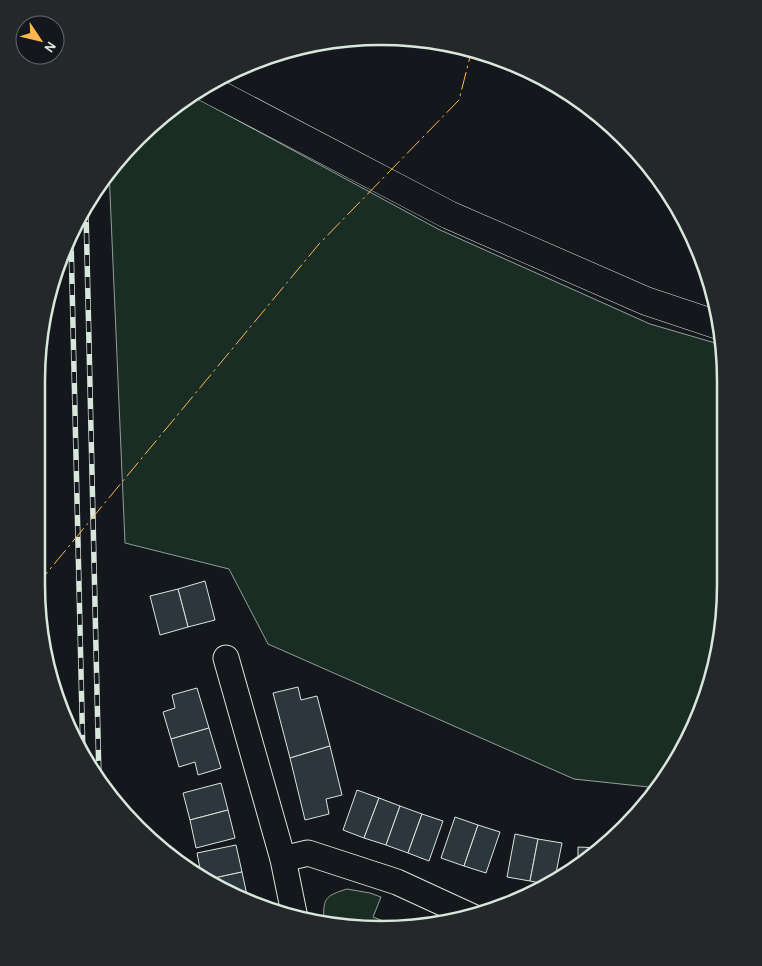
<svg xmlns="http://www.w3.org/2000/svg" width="762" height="966" viewBox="0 0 762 966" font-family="'Alegreya Sans',sans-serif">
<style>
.green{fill:#1a2d24;stroke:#939e99}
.building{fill:#2c363c;stroke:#d8e6dc}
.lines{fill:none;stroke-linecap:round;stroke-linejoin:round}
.minor-casing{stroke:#d8e6dc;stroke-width:27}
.secondary-casing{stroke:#d8e6dc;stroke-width:29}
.minor{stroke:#14181c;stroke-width:25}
.secondary{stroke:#14181c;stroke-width:28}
.rail-casing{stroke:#d8e6dc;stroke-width:5.5}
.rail{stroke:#14181c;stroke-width:4;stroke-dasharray:11;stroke-linecap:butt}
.power{stroke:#ffb74d;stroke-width:1;stroke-dasharray:18 4 2.5 4;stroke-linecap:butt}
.rim{fill:none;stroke:#d8e6dc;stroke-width:2.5}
</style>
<rect width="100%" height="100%" fill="#14181c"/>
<g class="green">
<polygon points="191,95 438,229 650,324 722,345 725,358 719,652 699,717 667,777 658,788 574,779 268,644 229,569 125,543 109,170 154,122"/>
<path d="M347 889 370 893 381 897 373 917 399 927 381 930 324 922C323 899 324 896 347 889Z"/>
</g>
<g class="building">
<polygon points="205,581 215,620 188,627 178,589"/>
<polygon points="178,589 188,627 160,635 150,596"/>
<polygon points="298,687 301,700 317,696 330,746 290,758 273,693"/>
<polygon points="197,688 209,728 171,739 163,712 175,708 172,695"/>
<polygon points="209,728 221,768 198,775 195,762 179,767 171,739"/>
<polygon points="330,746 342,795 326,799 329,814 305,820 290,758"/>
<polygon points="221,783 228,810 190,820 183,793"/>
<polygon points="357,790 379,798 364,838 343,830"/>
<polygon points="379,798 400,806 386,845 364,838"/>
<polygon points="400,806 422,814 408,853 386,845"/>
<polygon points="228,810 235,838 196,848 190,820"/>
<polygon points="422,814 443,821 429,861 408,853"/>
<polygon points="455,817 478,825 464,866 441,858"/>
<polygon points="478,825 500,832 486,873 464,866"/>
<polygon points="515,834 538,839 530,881 507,877"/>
<polygon points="538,839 562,843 554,883 549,885 530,881"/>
<polygon points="236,845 242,872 205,880 202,879 197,853"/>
<polygon points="578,847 600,848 578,865"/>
<polygon points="242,872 248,900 205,880"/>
</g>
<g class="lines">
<defs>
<g id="minor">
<polyline points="226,658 283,859"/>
<polyline points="295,918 283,859 308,853 397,882 473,917"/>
</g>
<polyline id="secondary" points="203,86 449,215 646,301 718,325"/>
</defs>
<use href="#minor" class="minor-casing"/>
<use href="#secondary" class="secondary-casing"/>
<use href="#minor" class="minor"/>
<use href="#secondary" class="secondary"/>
<defs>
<g id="rail">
<polyline points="86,211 99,780"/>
<polyline points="71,240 83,758"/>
</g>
</defs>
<use href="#rail" class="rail-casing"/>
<use href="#rail" class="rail"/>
<polyline class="power" points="36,586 319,244 459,100 472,49"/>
</g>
<path d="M0 0H762V966H0ZM381 45H381A336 336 0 0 1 717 381V585A336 336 0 0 1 381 921H381A336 336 0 0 1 45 585V381A336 336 0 0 1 381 45Z" fill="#24282b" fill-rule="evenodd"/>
<path class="rim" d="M381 45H381A336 336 0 0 1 717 381V585A336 336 0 0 1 381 921H381A336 336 0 0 1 45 585V381A336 336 0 0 1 381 45Z"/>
<g transform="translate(40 40) rotate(125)"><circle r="24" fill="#14181c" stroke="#626a69"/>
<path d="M0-4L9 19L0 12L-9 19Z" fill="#ffb74d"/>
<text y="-8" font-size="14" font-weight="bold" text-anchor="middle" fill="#d8e6dc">N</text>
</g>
</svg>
